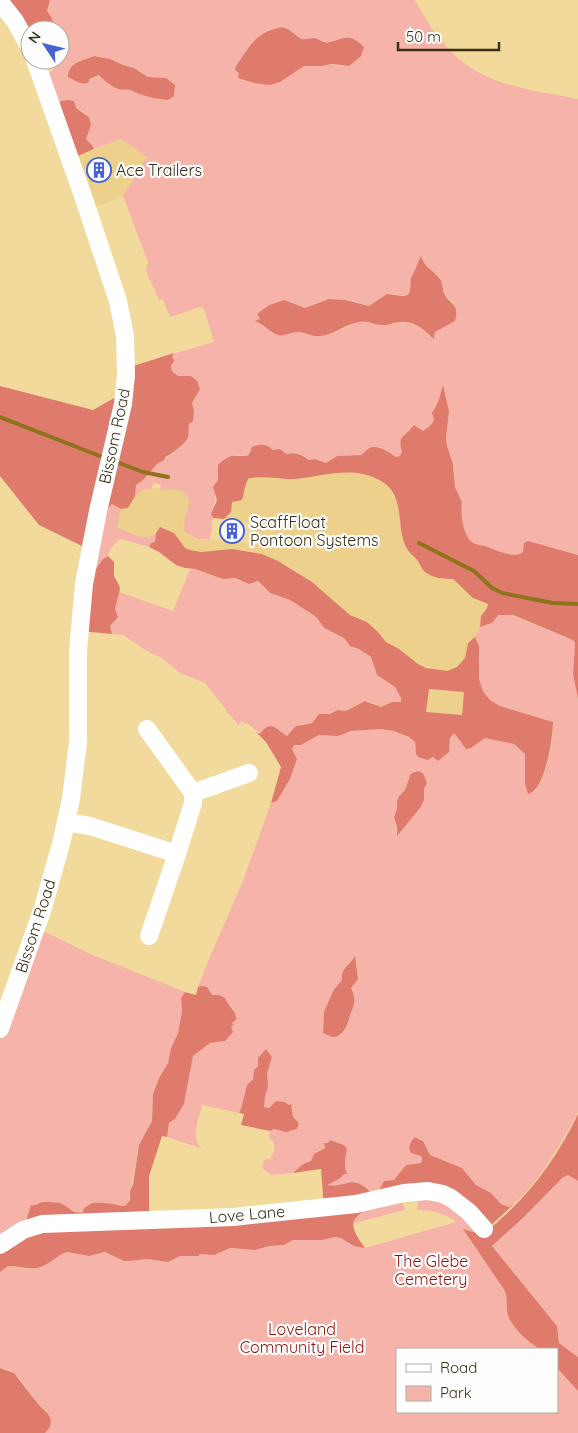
<svg xmlns="http://www.w3.org/2000/svg" width="578" height="1433" viewBox="0 0 578 1433" font-family="Quicksand,sans-serif">
<style>
.built{fill:#ecd08b}
.green{fill:#f6b3a9;fill-rule:evenodd}
.forest{fill:#df7b6d;fill-rule:evenodd}
.lines{fill:none;stroke-linecap:round;stroke-linejoin:round}
.stream{stroke:#8f721c;stroke-width:4}
.minor{stroke:#fff;stroke-width:18}
.labels{text-anchor:middle;dominant-baseline:central;stroke-width:4.5;stroke-linejoin:round;paint-order:stroke}
.poi-label{font-size:16px;fill:#392f16;stroke:#fdfdfd;text-anchor:start}
.street-label{font-size:16px;fill:#392f16;stroke:#fdfdfd}
.park-label{font-size:16px;fill:#8f140e;stroke:#fdfdfd}
</style>
<rect width="100%" height="100%" fill="#f2da9c"/>
<g class="built">
<polygon points="121,139 147,157 123,196 88,210 71,159"/>
<polygon points="342,472 359,472 368,474 388,486 397,500 405,546 411,555 418,561 424,571 442,579 453,579 478,601 488,604 487,608 483,612 480,627 475,637 468,643 465,658 457,667 447,671 440,671 418,664 399,649 386,642 378,632 363,619 350,615 312,582 289,567 262,554 232,549 195,552 185,548 174,533 157,530 153,537 147,539 117,528 121,509 125,509 130,504 141,490 146,488 175,490 184,492 188,497 189,505 183,526 191,536 201,540 210,539 251,544 253,523 224,519 232,502 245,493 245,483 249,478 262,477 293,480"/>
<polygon points="428,689 464,692 462,715 426,712"/>
</g>
<g class="green">
<path d="M50 0H415C458 80 495 84 578 99V555L541 545 520 554H502L472 542 468 539 463 526 461 508 462 502 455 487 454 468 447 446 446 438 449 411 443 385 438 402 433 410 434 420 431 425 423 431 414 425C403 438 398 435 402 452L400 456 397 457 379 447 361 455 337 456 326 463 315 459 309 460C300 454 297 451 286 454L277 449 273 450 271 448 250 453 247 456 237 455 218 470C219 478 215 484 215 491 215 503 216 501 211 514L213 518 210 539H198L185 532C179 518 202 495 177 490 171 489 166 489 160 490L161 485 153 483 152 489C143 488 139 492 134 499L136 485C146 480 149 472 156 465 161 460 167 457 173 454L174 450 180 448 187 438 188 427 194 416 192 404C198 391 205 387 191 376H178L172 371V354L214 342 204 309 200 307 170 317 163 299 159 300 146 271 148 262 123 196 147 157 121 139 94 149 92 145 86 139 91 125 87 114 76 108 67 100 61 101 58 107 49 74 55 67 52 60H60V30H51C55 22 51 18 47 11ZM282 27 288 29 301 39C306 40 310 38 314 39 323 39 326 45 335 40L363 47 361 56 342 67 331 64 322 66H304L254 83 238 78 240 73 236 66C251 45 254 33 282 27ZM99 56 140 71 148 77 166 78 175 85 168 100C155 99 143 95 130 90 126 89 122 90 118 89 111 87 104 80 99 75 89 82 80 86 71 78L83 60ZM421 257 424 266 438 276 442 283 445 295 455 304 439 330 435 332 434 339 419 327 408 322H399L390 325 359 321 338 331 322 336 298 332 270 330 266 326 256 322 260 319 257 314 269 305 284 300 305 308 329 299 345 300 369 306C377 302 382 295 392 294 398 294 402 297 408 295L413 272Z"/>
<path d="M112 504H114L121 509 117 528C128 530 147 545 156 533L155 542 151 543 149 547 120 539 111 548 108 556 104 559 96 569 92 566 105 511Z"/>
<path d="M190 569 201 571 223 579 234 578 249 584 258 581 265 589 276 596 290 600 312 614 317 618 324 628 344 638 346 642 353 647 359 649 371 657 377 675 395 687 401 698V701L392 702 381 707 368 701 360 703 346 711 338 710 330 714H319C313 722 310 725 300 724L287 736 283 734 281 730 259 733 247 723 245 724 242 721 238 725 205 683 180 673 162 658 147 651 123 635 112 634 110 625 113 622 119 592 173 611Z"/>
<path d="M508 614 573 640 575 643 573 674 578 699V1112C565 1137 533 1193 509 1207L501 1204 491 1193 476 1185 462 1168 430 1155 422 1139 415 1137 414 1154H419L422 1159 421 1163 409 1164 394 1180 384 1181 379 1190 370 1192C353 1174 345 1189 326 1185 353 1170 343 1175 346 1149L344 1145 330 1140 328 1143 324 1144 325 1148 318 1151 311 1161 303 1164 293 1173 271 1175 262 1168 264 1160 271 1158 275 1149 273 1141 269 1138 270 1131 276 1129C284 1131 289 1131 297 1129L299 1123 293 1117 290 1105 285 1102 276 1101 269 1108 264 1107 267 1074 272 1057 268 1052H265L258 1060C259 1072 248 1082 245 1094 243 1100 243 1107 239 1113L202 1105C199 1119 189 1140 203 1149L167 1137 169 1123 175 1119 184 1104 193 1056 210 1043 225 1041 233 1032 230 1026 236 1020 233 1008 227 1004 219 995H212L201 986 198 987 209 959 243 881 271 803 277 801 288 783 297 759 292 749 294 745H301L316 736 322 735 338 736 348 732 366 729H390L413 739 415 742V749L428 760 433 757 440 759 444 755 451 741 450 738 454 733 461 743 471 748 485 738 514 744 525 754V784L528 794C530 793 533 792 535 790 547 776 554 741 553 722L500 706 490 700 483 691 479 679V646L475 637 480 627 491 624 498 615ZM415 771H418L423 773 427 783 424 789V800L420 808 397 835 394 817 397 809V801L399 796 405 790 408 779 412 773ZM354 958 358 975 351 988 352 991C351 1009 351 1047 323 1033 323 1010 329 998 342 980V977L347 965Z"/>
<path d="M37 928 90 954 185 992 181 998 182 1011 178 1033 171 1048 168 1063 159 1078 153 1094 152 1121 139 1145 128 1203 123 1206C112 1205 104 1202 92 1203L84 1208 83 1212 78 1213 54 1202H43L33 1206 26 1221 0 1242V1032Z"/>
<path d="M568 1175 578 1181V1357L559 1343 557 1326 492 1246C503 1236 514 1226 525 1216 537 1204 553 1180 568 1175Z"/>
<path d="M442 1195 476 1232 464 1230 505 1291C508 1297 507 1301 508 1307 513 1330 525 1335 541 1349H397V1412H557V1368L578 1391V1433H45L50 1427 48 1414 38 1404 19 1378 10 1370 0 1368V1272L8 1266C17 1266 24 1270 33 1269 47 1267 54 1256 67 1252L89 1256 105 1252 124 1261H129L147 1259 168 1262 180 1256H199V1254H217L221 1251 230 1248 255 1250 269 1246 284 1245 293 1240H322L335 1237 341 1238 365 1248 456 1222C445 1213 431 1210 417 1210L418 1200Z"/>
<path d="M401 1197 405 1210 355 1223 354 1225C355 1206 386 1202 401 1197Z"/>
</g>
<g class="forest">
<path d="M0 0H50L47 11C52 18 55 21 51 30H30Z"/>
<path d="M282 27 288 29 301 39C306 40 309 38 314 38 320 39 324 44 330 42 345 38 350 33 364 47L361 56 349 66 331 64 322 66H304L280 82 270 85 254 83 238 78 239 73 235 70 236 66C251 45 254 33 282 27Z"/>
<path d="M94 56 110 59 123 65 134 68 148 77 166 78 175 85 174 96 168 100C155 99 143 96 130 90 126 89 122 90 118 89 112 87 103 80 99 75L90 79 88 83C79 85 75 80 68 77 68 62 83 61 94 56Z"/>
<polygon points="67,100 74,101 76,108 89,117 91,125 86,139 92,145 94,149 71,159 58,107 61,101"/>
<path d="M421 256C425 269 431 268 439 278 443 282 442 288 444 293 450 306 460 302 455 321L435 332 434 339C425 331 414 320 401 322 394 322 389 326 382 325 374 325 367 320 359 322 345 324 334 335 320 336 312 337 305 332 297 332 290 332 285 337 278 335 269 332 266 325 255 321L260 319 257 314 269 305 284 300 305 308 329 299 345 300 369 306 387 294 403 296 408 295 410 290 411 278Z"/>
<path d="M174 353 172 356 174 361 171 366 172 371 178 376H191L197 381 200 389 192 403 194 411 193 421 189 424C188 428 189 433 188 437 184 446 176 449 170 455L166 456C164 462 161 461 157 464 149 472 147 479 136 485L135 496 128 508 121 509 112 504 105 511 127 368Z"/>
<path d="M443 385 449 411 446 438 447 446 453 464 455 487 462 502C460 512 463 536 472 542 478 546 484 545 490 548 500 552 509 556 520 554L523 552 524 543 528 541 578 555V699L573 674 575 643 573 640 513 615H498L492 623 480 627 481 616 487 608 488 604 473 598 453 579C444 579 431 578 424 571 421 568 420 564 418 561 414 556 409 553 406 547 396 527 405 497 384 483 357 464 325 476 295 479 288 480 282 478 276 478 266 477 258 477 249 478 244 485 245 492 242 500L232 502 231 512 224 519 213 518 211 514 217 500 213 487 218 480V465L222 461 231 456H247L250 453 252 447C260 444 266 443 273 450L280 449 286 454C297 452 300 454 309 460L315 459 326 463 337 456 361 455C363 454 365 451 368 449 376 443 389 452 396 457L400 456 402 452C397 435 404 438 414 425L423 431 431 425 434 420 432 413 438 402Z"/>
<polygon points="0,386 93,410 116,397 82,546 39,525 0,476"/>
<path d="M160 527 174 533 185 548 190 550 201 552 232 549 262 554 278 561 312 582 350 615 367 622 378 632 386 642 399 649 418 664 426 668 447 671 457 667 465 658 468 643 475 637 479 646V679L483 691 490 700 500 706 553 722C553 738 545 791 528 794L525 784V754L514 744 485 738 471 748 466 749 454 733 450 738 449 752 438 761 433 757 428 760 418 757 416 754 415 742 409 737 394 731 381 729 351 731 338 736 319 735 301 745H294L292 749 297 759 290 779 277 801 271 803 281 767 266 742 256 732 260 734C271 718 278 731 287 736L296 726 312 723 319 714H330L338 710 346 711 365 701 381 707 392 702H401V698L395 687 377 675 371 657 359 649 350 646 344 638 324 628 317 618 312 614 290 600 270 593 258 581 249 584 235 578 223 579 195 569 185 568 176 565 159 552 149 547 151 543 155 542 156 533ZM429 689 464 692 462 715 426 712Z"/>
<polygon points="108,556 114,562 114,576 119,585 120,589 115,609 118,617 110,626 112,634 80,631 92,566 96,569 102,560"/>
<polygon points="418,771 423,773 427,783 424,789 424,800 420,808 397,836 397,828 394,817 397,809 397,801 399,796 405,790 410,775 412,773"/>
<path d="M355 956 358 979 351 988C358 1003 352 1007 349 1019 347 1026 343 1036 334 1037 330 1037 326 1034 323 1033L324 1012 333 991 342 980C340 969 350 965 355 956Z"/>
<path d="M201 986 207 987 212 995H219L225 998C228 1007 237 1010 236 1020L232 1023 234 1025 231 1026 233 1032 225 1041 210 1043 193 1056 184 1104 175 1119 169 1123 167 1137 162 1136 149 1176V1219L42 1223 26 1221 31 1205C37 1206 37 1203 43 1202 47 1202 56 1202 60 1203 69 1206 72 1215 83 1212L84 1208 92 1203C104 1202 111 1204 123 1206L126 1205 130 1200V1191L133 1184 139 1145 152 1121 153 1094 159 1078 168 1063 171 1048 178 1033 182 1011 181 998 185 992 196 995 198 987Z"/>
<polygon points="266,1049 272,1057 267,1074 268,1087 265,1096 264,1107 269,1108 276,1101 285,1102 289,1105 291,1104 293,1117 299,1123 297,1129 286,1132 274,1129 270,1131 241,1125 244,1114 239,1113 241,1109 247,1085 253,1079 254,1070 258,1066 258,1058"/>
<path d="M578 1114V1181L568 1175 562 1178 525 1216 492 1246 557 1326 559 1343 578 1357V1391L557 1368V1349C552 1349 545 1351 541 1349 531 1346 510 1325 508 1315 506 1307 508 1300 505 1291L463 1229C472 1232 481 1234 489 1229 494 1226 499 1220 504 1216 535 1188 560 1152 578 1114Z"/>
<path d="M415 1137 423 1141 430 1155 462 1168 476 1185 491 1193 501 1204 509 1207 514 1204 488 1228 451 1197 324 1207 321 1169 293 1173 303 1164 311 1161 314 1154 325 1148 324 1143H328L330 1140 344 1145 347 1149C345 1158 344 1166 347 1174H344L339 1179 327 1185C346 1188 353 1174 370 1192L379 1190 384 1181 394 1180 406 1165 421 1163 422 1159 421 1156 411 1153C407 1146 411 1142 415 1137Z"/>
<path d="M364 1210C361 1213 357 1216 355 1219 349 1227 360 1241 365 1248L354 1246 341 1238 335 1237 322 1240H293L284 1245 269 1246 255 1250 230 1248 214 1255 199 1254V1256H180L168 1262 147 1259 129 1261H124L105 1252 89 1256 67 1252C58 1255 53 1261 45 1265 32 1272 22 1266 8 1266L0 1272V1246L17 1234Z"/>
<polygon points="0,1368 14,1373 38,1404 48,1414 51,1420 50,1427 45,1433 0,1433"/>
</g>
<g class="lines">
<g class="stream">
<polyline points="0,417 105,458"/>
<polyline points="114,461 143,472 168,477"/>
<polyline points="419,543 474,571 492,588 502,593 553,603 578,604"/>
</g>
<g class="minor">
<polyline points="0,2 15,21 30,48"/>
<polyline points="193,793 249,773"/>
<polyline points="66,822 90,826 177,854 193,803 193,793 147,729"/>
<polyline points="149,936 177,854"/>
<polyline points="0,1029 43,908 62,840 71,799 78,742 78,651 84,584 98,511 123,404 126,375 125,336 118,301 82,193 35,60"/>
<polyline points="0,1245 23,1230 42,1224 233,1217 356,1204 404,1193 428,1191 443,1194 451,1198 469,1212 484,1229"/>
</g>
</g>
<defs>
<symbol id="building-ring" viewBox="-11 -11 22 22"><circle r="9.5" fill="#fdfdfd" stroke="#4663d6" stroke-width="1.5"/><path d="M-4-6H4V6H1V3H-1V6H-4ZM-2.5-4.3h1.7v1.8h-1.7ZM.8-4.3h1.7v1.8H.8ZM-2.5-1h1.7V.8h-1.7ZM.8-1h1.7V.8H.8Z" fill="#4663d6"/></symbol>
</defs>
<g fill-rule="evenodd">
<use href="#building-ring" x="85" y="156" width="28" height="28"/>
<use href="#building-ring" x="218" y="517" width="28" height="28"/>
</g>
<g class="labels">
<g class="poi-label">
<text x="116" y="170">Ace Trailers</text>
<text x="250" y="522">ScaffFloat<tspan x="250" dy="18">Pontoon Systems</tspan></text>
</g>
<g class="street-label">
<text transform="translate(114 436) rotate(-78)">Bissom Road</text>
<text transform="translate(35 926) rotate(-72)">Bissom Road</text>
<text transform="translate(247 1214) rotate(-5)">Love Lane</text>
</g>
<g class="park-label">
<text x="431" y="1261">The Glebe<tspan x="431" dy="18">Cemetery</tspan></text>
<text x="302" y="1329">Loveland<tspan x="302" dy="18">Community Field</tspan></text>
</g>
</g>
<rect x="396" y="1348" width="162" height="65" fill="#fdfdfd" stroke="#afaba1"/>
<rect x="406" y="1364" width="25" height="8" fill="#ffffff" stroke="#afaba1"/>
<text x="440" y="1373" font-size="15" fill="#392f16">Road</text>
<rect x="406" y="1386" width="25" height="15" fill="#f6b3a9" stroke="#afaba1"/>
<text x="440" y="1398" font-size="15" fill="#392f16">Park</text>
<g transform="translate(45 45) rotate(305)"><circle r="24" fill="#fdfdfd" stroke="#afaba1"/>
<path d="M0-4L9 19L0 12L-9 19Z" fill="#4663d6"/>
<text y="-8" font-size="14" font-weight="bold" text-anchor="middle" fill="#392f16">N</text>
</g>
<path d="M398 42v8h101v-8" fill="none" stroke="#392f16" stroke-width="2.5"/>
<text x="406" y="42" font-size="15" fill="#392f16" stroke="#fdfdfd" stroke-width="4" paint-order="stroke">50 m</text>
</svg>
